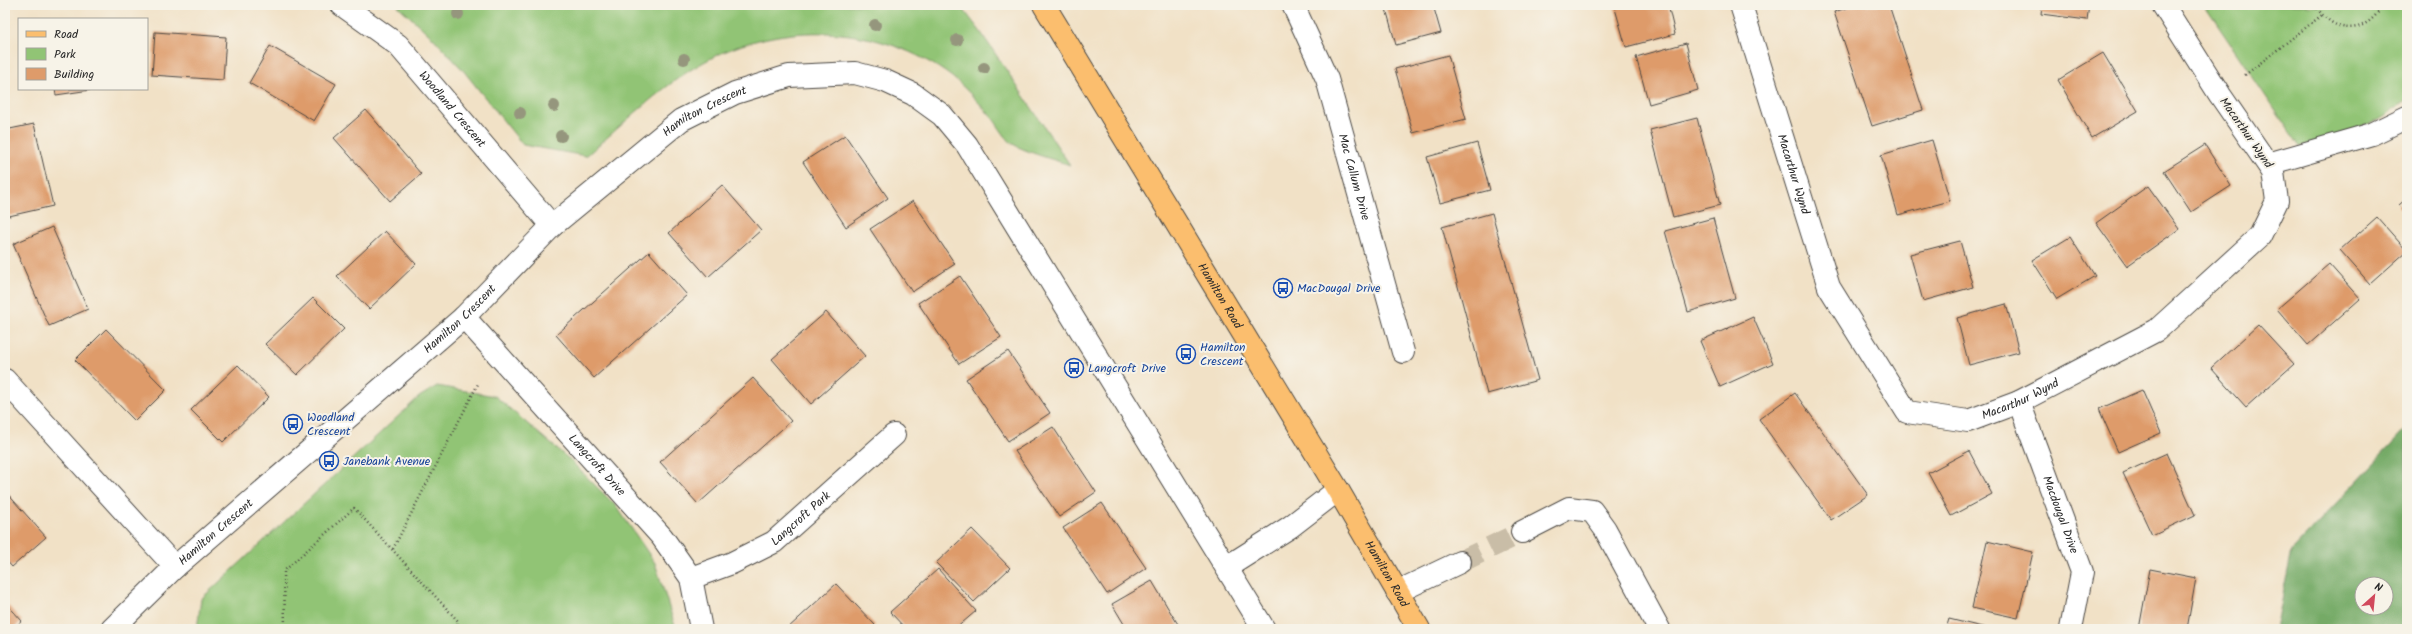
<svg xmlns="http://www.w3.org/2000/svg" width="2412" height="634" viewBox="0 0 2412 634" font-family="Kalam,sans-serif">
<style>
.green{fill:#91c475;stroke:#5e7850}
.forest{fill:#74aa66;stroke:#506a48;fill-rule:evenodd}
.building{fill:#de9b6a}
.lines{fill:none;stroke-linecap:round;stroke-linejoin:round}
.minor-tunnel{stroke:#c9bda7;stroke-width:22;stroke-dasharray:22 11;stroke-linecap:butt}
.minor-casing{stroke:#494642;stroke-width:24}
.major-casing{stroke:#494642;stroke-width:24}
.path{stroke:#494642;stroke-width:2.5;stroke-dasharray:1 3;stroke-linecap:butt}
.minor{stroke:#fff;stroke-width:22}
.major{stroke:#fbbe6e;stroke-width:22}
.tree{fill:#95967d}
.labels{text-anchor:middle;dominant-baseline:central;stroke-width:4;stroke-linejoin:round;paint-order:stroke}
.street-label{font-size:12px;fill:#2b2b2b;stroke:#f7f3e8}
.transit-label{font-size:12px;fill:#164399;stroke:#f7f3e8;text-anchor:start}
</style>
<rect width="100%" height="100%" fill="#f7f3e8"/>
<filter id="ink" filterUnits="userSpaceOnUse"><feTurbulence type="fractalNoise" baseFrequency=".025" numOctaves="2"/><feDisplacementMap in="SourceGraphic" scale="8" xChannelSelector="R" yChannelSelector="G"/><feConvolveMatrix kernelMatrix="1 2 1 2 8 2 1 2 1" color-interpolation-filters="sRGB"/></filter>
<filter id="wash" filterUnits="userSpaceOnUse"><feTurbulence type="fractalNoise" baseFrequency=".012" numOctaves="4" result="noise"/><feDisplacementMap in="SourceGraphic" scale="16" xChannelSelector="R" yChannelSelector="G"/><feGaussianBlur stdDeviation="0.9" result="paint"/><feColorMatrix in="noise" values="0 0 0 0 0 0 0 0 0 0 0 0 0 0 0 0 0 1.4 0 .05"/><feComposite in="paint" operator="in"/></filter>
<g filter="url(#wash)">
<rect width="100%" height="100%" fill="#f1e1c6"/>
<g class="green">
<path d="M397 5H960L980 31 1070 165C1055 160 1025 152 1013 144 1006 139 999 127 994 120 981 105 968 90 952 77 881 23 780 19 704 62 662 85 623 125 586 156L523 145 462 69 433 38Z"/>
<path d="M2204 5H2407V99C2375 128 2340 134 2300 147Z"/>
<polygon points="437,386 495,396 570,460 617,507 655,563 676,629 197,629 201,599 419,397"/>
</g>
<path class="forest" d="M2407 428V629H2276L2292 550ZM2362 584H2386V608H2362Z"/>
<g id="blocks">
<g class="building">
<polygon points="1385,5 1433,5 1441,33 1396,45"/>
<polygon points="1614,5 1668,5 1675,34 1626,47"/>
<polygon points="1856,5 1889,5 1923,110 1872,126 1834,12"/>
<polygon points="2042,5 2089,5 2087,20 2041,14"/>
<polygon points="155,32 226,37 223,80 152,75"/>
<polygon points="1686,43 1698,90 1649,104 1636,57"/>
<polygon points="270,46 336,84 314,121 249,83"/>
<polygon points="2103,53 2138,111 2092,138 2058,80"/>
<polygon points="1448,55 1466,119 1413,133 1395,69"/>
<polygon points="55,89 90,89 90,90 56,95"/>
<polygon points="366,110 421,174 390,201 334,138"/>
<polygon points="1697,118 1720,205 1673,217 1650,130"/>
<polygon points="34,124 53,206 9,216 5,201 5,130"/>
<polygon points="845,135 888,198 846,227 803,162"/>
<polygon points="1932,140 1950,201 1898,215 1881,155"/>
<polygon points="1477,143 1490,190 1440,203 1427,157"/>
<polygon points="2205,145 2231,186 2191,212 2164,171"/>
<polygon points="722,185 761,230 708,277 669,233"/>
<polygon points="2148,186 2179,229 2127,266 2096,223"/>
<polygon points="2407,198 2407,214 2399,205"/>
<polygon points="913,201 955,264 912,292 870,229"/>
<polygon points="1492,213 1538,380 1487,394 1442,227"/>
<polygon points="2377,217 2407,251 2370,284 2340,250"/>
<polygon points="1713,218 1735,298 1688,312 1665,231"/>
<polygon points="52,227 88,309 49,326 13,244"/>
<polygon points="385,231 416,264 369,309 337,276"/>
<polygon points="2070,237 2095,276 2057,299 2032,260"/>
<polygon points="1960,241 1973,287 1923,301 1910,254"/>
<polygon points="649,252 687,295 594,378 556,335"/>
<polygon points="2329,264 2360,299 2308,345 2277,309"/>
<polygon points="960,276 1001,337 959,364 918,303"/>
<polygon points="313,298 344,329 297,375 265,344"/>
<polygon points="2006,304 2019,352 1969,365 1957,318"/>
<polygon points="826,312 865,356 811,404 772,359"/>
<polygon points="1753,317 1773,363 1720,387 1700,341"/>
<polygon points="2258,325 2294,364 2246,407 2211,368"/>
<polygon points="106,329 166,390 135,421 75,360"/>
<polygon points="1008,351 1050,413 1008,441 966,379"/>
<polygon points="238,365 269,397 223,442 191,410"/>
<polygon points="753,378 791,421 698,504 660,462"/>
<polygon points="2142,390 2161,433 2118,452 2099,409"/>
<polygon points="1795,393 1868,495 1831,520 1759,419"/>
<polygon points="1053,427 1096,492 1059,517 1015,451"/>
<polygon points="1969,451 1992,494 1951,516 1928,473"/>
<polygon points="2167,453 2195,515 2152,535 2123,473"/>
<polygon points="5,491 46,537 12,567 5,559"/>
<polygon points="1102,503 1146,568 1107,594 1063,528"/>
<polygon points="972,529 1010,568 974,602 936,563"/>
<polygon points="1987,541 2033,552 2018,618 1972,608"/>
<polygon points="938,569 976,611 955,629 906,629 890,612"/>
<polygon points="2150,569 2196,578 2187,629 2139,629"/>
<polygon points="1152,581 1171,613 1181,629 1127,629 1112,604"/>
<polygon points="836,584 875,625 871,629 787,629"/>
<polygon points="5,602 22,621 13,629 5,629"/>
<polygon points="1949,619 1986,628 1986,629 1946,629"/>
</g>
</g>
</g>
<g filter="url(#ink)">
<use href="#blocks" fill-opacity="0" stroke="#494642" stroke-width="1"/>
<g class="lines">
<polyline class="minor-tunnel" points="1460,562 1522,532"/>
<defs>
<g id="minor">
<path id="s1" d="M342 5 398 45 552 226"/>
<path id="s2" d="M1293 5 1327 79 1403 352"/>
<path id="s3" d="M1741 5 1829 287 1907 412 1968 421 2019 402 2157 330 2260 236 2277 201 2273 172 2220 95 2163 5"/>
<polyline points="2268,164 2372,134 2407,117"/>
<path id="s4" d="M464 317 662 537 691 578 701 629"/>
<polyline points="5,380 175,567"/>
<path id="s5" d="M2019 402 2082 572 2071 629"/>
<polyline points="1522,532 1569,508 1592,511 1605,529 1659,629"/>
<polyline points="1227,567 1290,527 1338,490"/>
<path id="s6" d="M691 578 732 563 774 542 894 435"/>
<polyline points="1397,592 1460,562"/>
<path id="s7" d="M112 629 175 567 464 317 552 226 681 120 735 93 789 76 855 73 885 81 913 94 942 115 967 145 1264 629"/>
</g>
<g id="major">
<path id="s8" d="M1044 5 1338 490 1419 629"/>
</g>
</defs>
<use href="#minor" class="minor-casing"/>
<use href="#major" class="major-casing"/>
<g class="path">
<path d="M2315 5C2334 35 2365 36 2383 5"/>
<polyline points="2245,75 2322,15"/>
<polyline points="393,549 479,382"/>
<polyline points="285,629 284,571 354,508 458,621 458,629"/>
</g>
<use href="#minor" class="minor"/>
<use href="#major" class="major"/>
</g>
<g class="tree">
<circle cx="458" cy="14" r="6"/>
<circle cx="875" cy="25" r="6"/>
<circle cx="957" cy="40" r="6"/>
<circle cx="684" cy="59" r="6"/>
<circle cx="984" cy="68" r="6"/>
<circle cx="554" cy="106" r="6"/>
<circle cx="520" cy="113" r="6"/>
<circle cx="561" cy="136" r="6"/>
</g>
</g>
<defs>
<symbol id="bus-ring" viewBox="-11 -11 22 22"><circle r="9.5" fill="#f7f3e8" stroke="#1a4fb4" stroke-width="1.5"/><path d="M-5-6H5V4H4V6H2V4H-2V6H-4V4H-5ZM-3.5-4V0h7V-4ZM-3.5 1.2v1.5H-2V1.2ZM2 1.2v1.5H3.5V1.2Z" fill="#1a4fb4"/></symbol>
</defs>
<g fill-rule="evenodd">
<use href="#bus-ring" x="1272" y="277" width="22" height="22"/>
<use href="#bus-ring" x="1175" y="343" width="22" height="22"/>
<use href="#bus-ring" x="1063" y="357" width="22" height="22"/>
<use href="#bus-ring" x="282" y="413" width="22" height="22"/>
<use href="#bus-ring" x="318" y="450" width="22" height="22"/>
</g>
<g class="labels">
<g class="street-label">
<text stroke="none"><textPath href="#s1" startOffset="153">Woodland Crescent</textPath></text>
<text stroke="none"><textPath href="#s7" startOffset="789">Hamilton Crescent</textPath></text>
<text transform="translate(2246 133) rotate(55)">Macarthur Wynd</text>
<text stroke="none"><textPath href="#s3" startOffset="177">Macarthur Wynd</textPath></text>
<text stroke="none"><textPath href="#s2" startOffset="183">Mac Callum Drive</textPath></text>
<text stroke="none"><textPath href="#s8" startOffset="340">Hamilton Road</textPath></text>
<text stroke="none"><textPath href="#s7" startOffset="466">Hamilton Crescent</textPath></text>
<text stroke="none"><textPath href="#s3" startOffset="561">Macarthur Wynd</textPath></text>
<text stroke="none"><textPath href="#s4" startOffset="199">Langcroft Drive</textPath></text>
<text stroke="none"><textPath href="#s5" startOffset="120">Macdougal Drive</textPath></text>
<text stroke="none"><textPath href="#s6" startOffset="126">Langcroft Park</textPath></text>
<text stroke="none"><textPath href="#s7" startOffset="142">Hamilton Crescent</textPath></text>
<text stroke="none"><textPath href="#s8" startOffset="664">Hamilton Road</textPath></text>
</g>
<g class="transit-label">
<text x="1297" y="288">MacDougal Drive</text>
<text x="1200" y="347">Hamilton<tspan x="1200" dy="14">Crescent</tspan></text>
<text x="1088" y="368">Langcroft Drive</text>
<text x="307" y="417">Woodland<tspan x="307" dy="14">Crescent</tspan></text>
<text x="343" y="461">Janebank Avenue</text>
</g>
</g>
<rect width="2412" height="634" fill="none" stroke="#f7f3e8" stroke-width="20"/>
<rect x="18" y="18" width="130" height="72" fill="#f7f3e8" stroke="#a5a39c"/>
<rect x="26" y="31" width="20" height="6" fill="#fbbe6e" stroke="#a5a39c"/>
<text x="54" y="38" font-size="12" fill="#2b2b2b">Road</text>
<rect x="26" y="48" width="20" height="12" fill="#91c475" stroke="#a5a39c"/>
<text x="54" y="58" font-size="12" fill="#2b2b2b">Park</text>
<rect x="26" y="68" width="20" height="12" fill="#de9b6a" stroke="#a5a39c"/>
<text x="54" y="78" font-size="12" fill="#2b2b2b">Building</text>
<g transform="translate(2374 596) rotate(27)"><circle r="19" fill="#f7f3e8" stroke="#a5a39c"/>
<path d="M0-3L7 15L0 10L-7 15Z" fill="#d1495b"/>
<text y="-6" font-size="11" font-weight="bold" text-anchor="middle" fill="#2b2b2b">N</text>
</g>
</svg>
